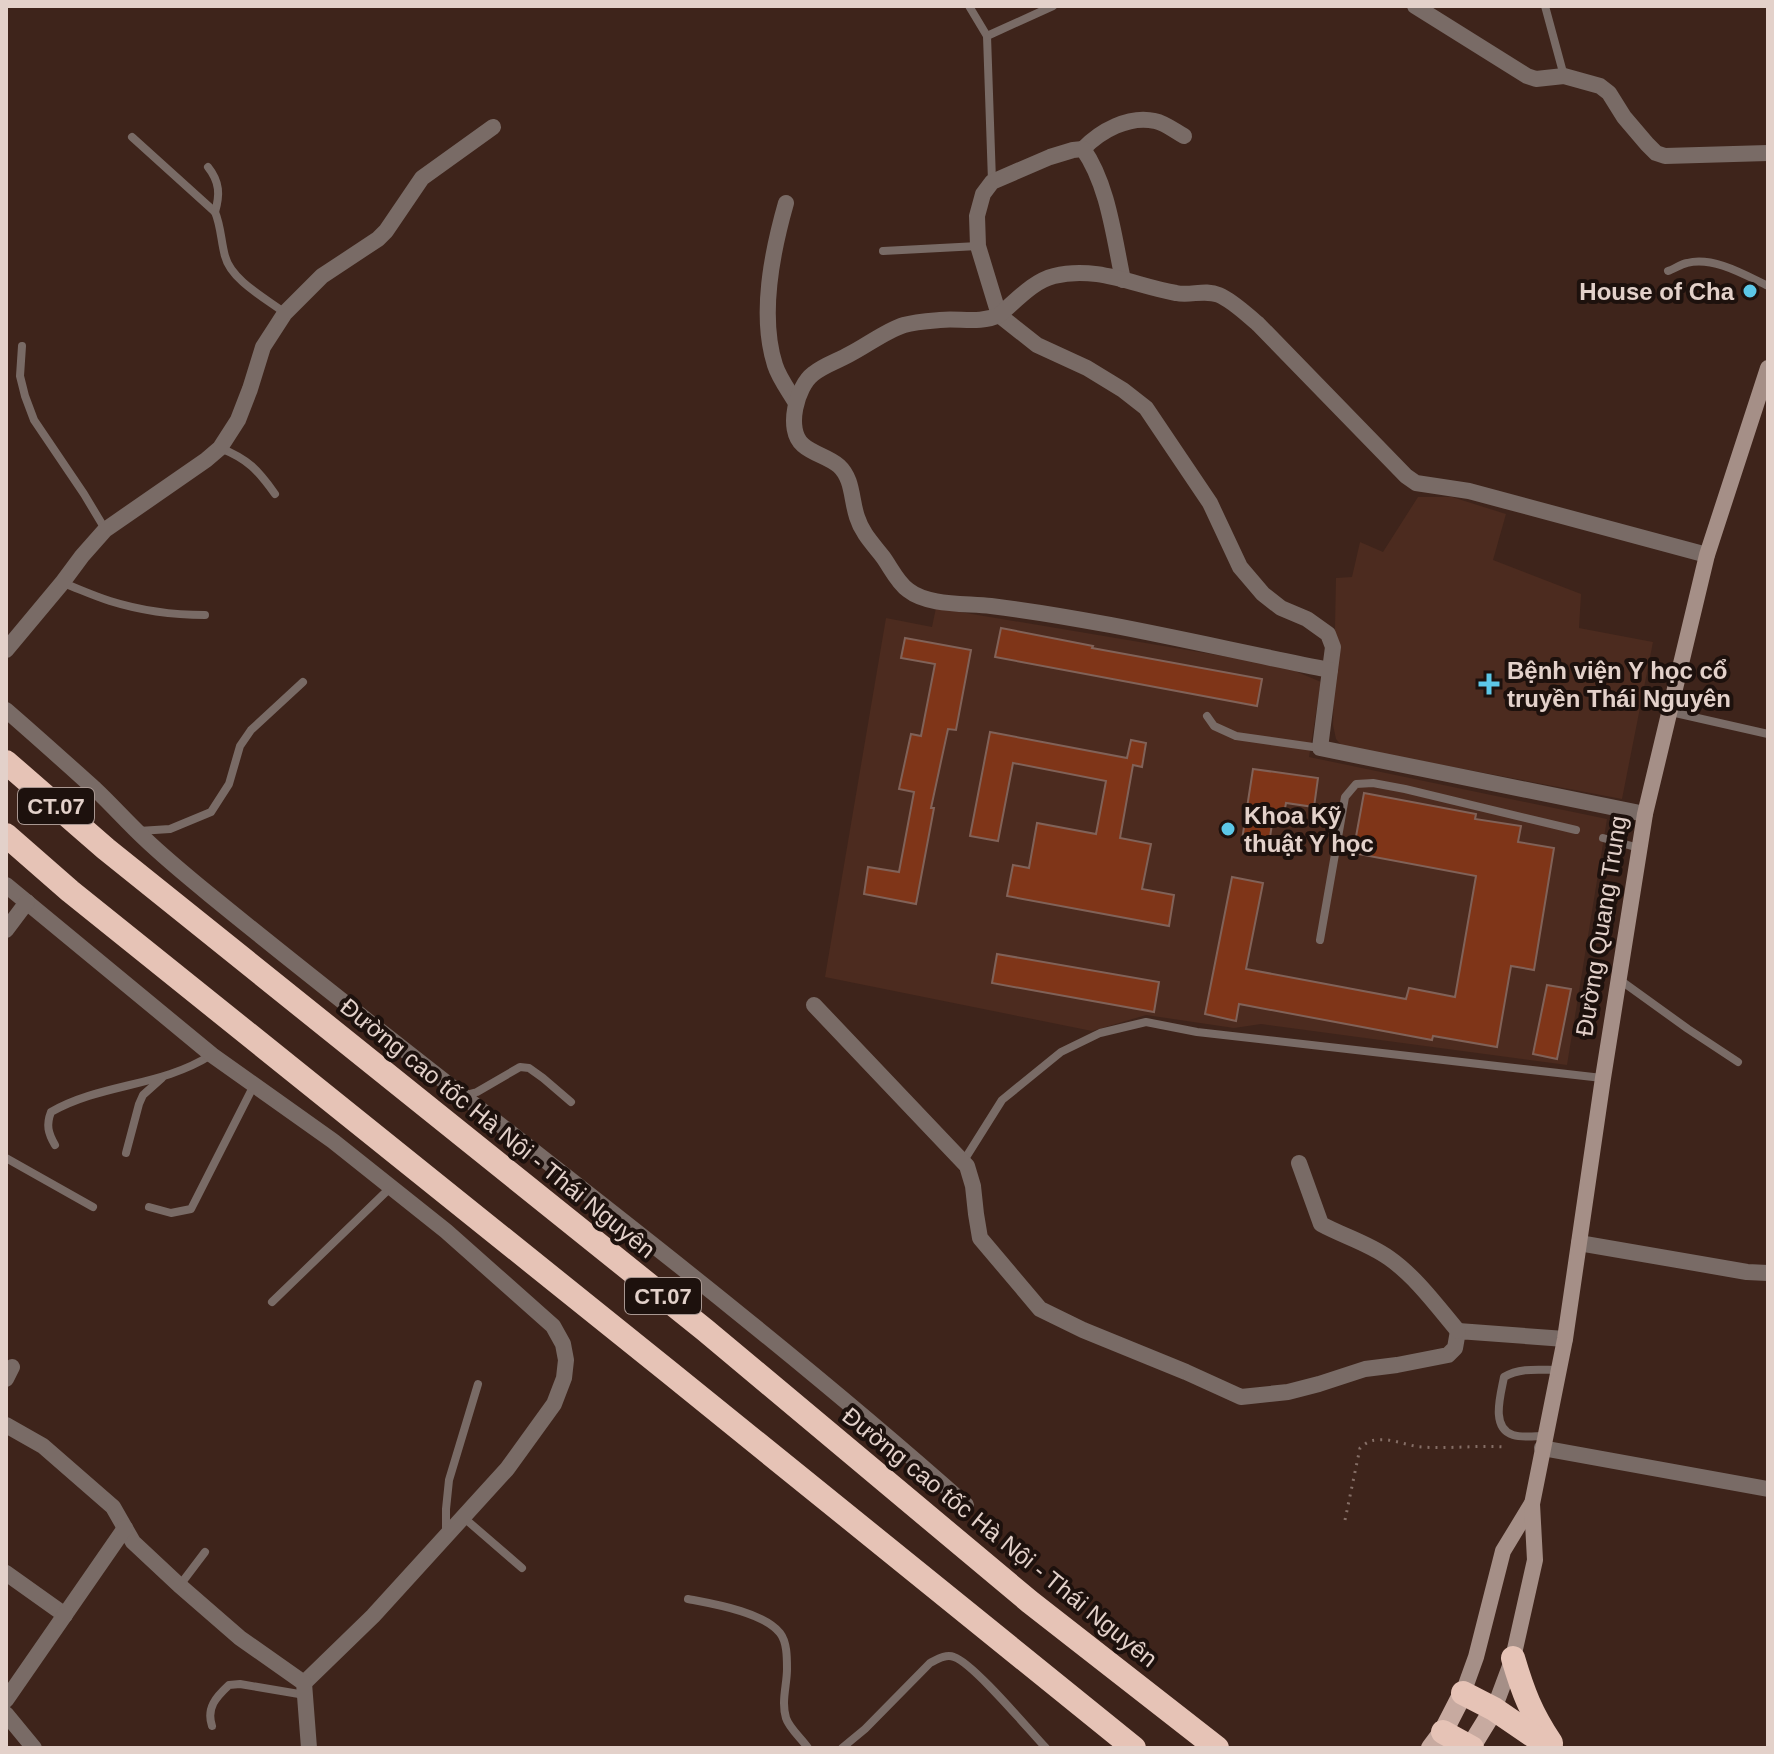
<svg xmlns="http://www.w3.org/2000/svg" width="1774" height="1754" viewBox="0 0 1774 1754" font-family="Arial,sans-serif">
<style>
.built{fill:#4c2b1f}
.building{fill:#7f3518;stroke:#816258;stroke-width:2}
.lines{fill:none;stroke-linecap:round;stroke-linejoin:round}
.path{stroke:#856e66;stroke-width:3;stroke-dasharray:2 6;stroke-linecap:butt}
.service{stroke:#796b66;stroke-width:8}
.minor{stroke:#796b66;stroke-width:16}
.tertiary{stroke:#796b66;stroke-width:16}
.secondary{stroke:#a58f87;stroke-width:16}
.primary{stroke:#c7aaa0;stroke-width:20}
.motorway{stroke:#e6c3b6;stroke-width:24}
.poi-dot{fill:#5cc7e7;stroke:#1d110d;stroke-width:3}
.labels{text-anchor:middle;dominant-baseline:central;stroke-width:8;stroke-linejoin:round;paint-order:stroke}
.shield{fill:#1d110d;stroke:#a89791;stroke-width:2}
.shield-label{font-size:22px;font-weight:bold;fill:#e3d1ca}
.poi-label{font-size:24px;font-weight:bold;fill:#e3d1ca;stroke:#1d110d;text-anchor:start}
.street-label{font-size:24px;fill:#e3d1ca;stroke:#1d110d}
</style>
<rect width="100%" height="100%" fill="#3e241b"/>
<g class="built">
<polygon points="1418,497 1452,497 1506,514 1493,560 1581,594 1579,628 1653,642 1622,799 1342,746 1336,739 1333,725 1336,578 1352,577 1360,542 1383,552"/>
<polygon points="936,608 1283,666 1321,682 1309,757 1607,819 1567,1065 1261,1024 1234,1028 1146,1015 1092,1031 825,977 886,618 932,627"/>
</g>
<g class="building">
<polygon points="1001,628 1093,646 1092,648 1262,679 1257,706 995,657"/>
<polygon points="905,638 971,650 956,730 948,729 931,808 934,808 916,904 864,894 868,867 899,872 914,792 899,789 911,734 921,736 935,664 901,658"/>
<polygon points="990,732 1127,758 1131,740 1146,743 1142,767 1133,765 1120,838 1151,844 1142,889 1174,895 1169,926 1007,896 1013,865 1029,868 1037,823 1096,834 1106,781 1013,763 998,841 970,836"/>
<polygon points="1253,769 1318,778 1314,807 1286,803 1283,819 1273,817 1269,844 1242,840"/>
<polygon points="1364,793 1476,814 1475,819 1521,826 1518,842 1554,848 1534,970 1511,966 1497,1047 1433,1036 1432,1040 1239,1004 1236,1021 1205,1014 1232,877 1263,883 1246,969 1406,999 1409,988 1455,997 1476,876 1353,853"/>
<polygon points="997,954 1159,982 1154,1012 992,983"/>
<polygon points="1547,985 1571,989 1557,1059 1533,1054"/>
</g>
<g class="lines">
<path class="path" d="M1345 1520 1360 1448C1366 1443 1370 1440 1377 1440 1392 1438 1407 1446 1422 1447 1450 1449 1478 1445 1506 1447"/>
<g class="service">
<polyline points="969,6 987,36 992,181"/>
<polyline points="1545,6 1564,76"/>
<polyline points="987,36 1053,6"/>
<path d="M132 137 215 212C221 226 221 242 225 256 231 280 265 298 285 313"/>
<path d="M208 167C220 182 220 195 215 212"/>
<polyline points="883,251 978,246"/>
<path d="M1668 271C1674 269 1681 264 1687 263 1713 256 1745 275 1768 286"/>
<polyline points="22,346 20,376 25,396 34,420 84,494 105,529"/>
<path d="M220 448C248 459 258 470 275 494"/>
<path d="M63 583C79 589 94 596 110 601 142 611 172 615 205 615"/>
<polyline points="1671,712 1768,734"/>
<polyline points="1207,716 1214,726 1236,736 1320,748"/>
<polyline points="139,831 170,829 211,812 229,784 240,746 251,730 303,682"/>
<polyline points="1603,838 1639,848"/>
<polyline points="1320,940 1345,797 1356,784 1373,783 1405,789 1576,830"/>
<polyline points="1620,980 1688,1029 1738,1062"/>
<polyline points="462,1096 477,1092 520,1067 529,1068 543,1078 571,1102"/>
<path d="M55 1145C48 1133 46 1125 51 1112 102 1083 161 1087 211 1055"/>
<polyline points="126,1153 139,1104 143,1095 162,1078"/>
<polyline points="6,1158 93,1207"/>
<polyline points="963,1162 1002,1100 1061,1052 1100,1033 1146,1022 1197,1032 1602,1078"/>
<polyline points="149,1207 171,1213 191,1209 254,1085"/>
<polyline points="272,1302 390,1188"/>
<path d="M1545 1436C1535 1436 1523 1438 1513 1435 1490 1428 1501 1394 1504 1377 1520 1367 1540 1370 1559 1370"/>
<polyline points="463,1517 522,1568"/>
<polyline points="446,1534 446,1509 449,1480 478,1384"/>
<polyline points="180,1585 205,1552"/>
<path d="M688 1599C714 1604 763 1612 780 1633 787 1642 787 1657 787 1669 787 1685 781 1701 786 1718 789 1728 802 1739 808 1748"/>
<path d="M212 1726C206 1708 216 1697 229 1685L240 1684 305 1695"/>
<path d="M842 1748 865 1729 930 1663C938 1659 946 1654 954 1657 973 1663 1029 1730 1046 1748"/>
</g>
<g class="minor">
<polyline points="1415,6 1527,76 1536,79 1564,76 1600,86 1609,93 1624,117 1647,144 1656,153 1665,156 1768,153"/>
<path d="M1083 149C1100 131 1129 115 1155 121 1165 123 1175 131 1184 136"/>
<path d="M786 203C772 252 759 315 775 365 779 378 789 391 796 403"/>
<path d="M1123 280C1114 238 1108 184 1083 149L1073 150 1050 157 992 182 983 194 977 216 978 246 999 315 1037 345 1087 368 1123 390 1146 408 1210 503 1240 567 1263 594 1281 608 1307 619 1328 634 1333 647 1330 670"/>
<polyline points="6,650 62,583 82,556 105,530 206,460 220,448 238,420 250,389 263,347 285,313 322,276 378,239 386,231 422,178 493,127"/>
<path d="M6 710C36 736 66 763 95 789 112 805 127 822 144 838 165 858 188 877 210 895 461 1100 724 1290 966 1505"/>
<path d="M1645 814 1320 748 1330 670C1217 648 1105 620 991 606 966 603 928 606 908 590 897 582 891 568 883 557 872 543 862 533 857 517 851 499 853 479 839 466 829 457 813 454 803 445 785 430 797 386 813 374 824 365 838 361 850 354 866 346 887 330 904 325 914 322 928 321 940 320 960 318 980 324 999 315 1016 301 1033 281 1054 276 1097 265 1135 286 1176 293 1191 296 1205 289 1219 295 1233 301 1246 314 1258 324L1406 476 1416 483 1469 491 1707 555"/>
<polyline points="6,885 212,1055 333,1141 446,1231 553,1326 563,1344 566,1360 564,1378 554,1404 507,1469 373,1616 304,1683"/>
<polyline points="814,1005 967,1166 973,1186 976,1214 980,1238 1040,1309 1083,1330 1186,1372 1241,1397 1288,1392 1319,1384 1365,1369 1397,1365 1448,1355 1455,1348 1458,1331 1565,1339"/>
<path d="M1299 1163 1321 1224C1343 1236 1368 1243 1389 1258 1416 1277 1437 1306 1458 1331"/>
<polyline points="1579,1243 1747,1272 1768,1273"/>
<polyline points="6,1379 12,1367"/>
<polyline points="6,1425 43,1446 113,1507 133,1542 179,1585 240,1638 304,1683 309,1748"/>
<polyline points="1542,1448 1768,1489"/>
<polyline points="6,1573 65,1615"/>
<polyline points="6,1700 125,1528"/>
</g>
<g class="tertiary">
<polyline points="6,930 27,902"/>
<polyline points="6,1714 34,1748"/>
</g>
<g class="secondary">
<polyline points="1463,1693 1476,1657 1503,1551 1531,1505"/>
<polyline points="1494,1709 1513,1658 1535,1560 1532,1504 1565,1339 1603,1078 1645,814 1707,555 1768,368"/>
</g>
<g class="primary">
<polyline points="1431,1748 1443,1732 1463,1693"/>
<polyline points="1470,1748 1494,1709"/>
</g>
<g class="motorway">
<polyline points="6,762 106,849 705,1330 1030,1602 1217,1748"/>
<polyline points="6,835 70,891 669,1372 1134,1748"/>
<path d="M1513 1658C1523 1692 1531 1713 1551 1743"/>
<polyline points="1463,1693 1494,1709 1551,1748"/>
<polyline points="1443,1732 1472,1748"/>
</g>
</g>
<g class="poi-dot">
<circle cx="1750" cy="291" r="8"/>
<path d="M1485 672h8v8h8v8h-8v8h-8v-8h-8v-8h8z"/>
<circle cx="1228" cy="829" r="8"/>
</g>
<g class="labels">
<g class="shield">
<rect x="18" y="788" width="76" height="36" rx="6"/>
<rect x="625" y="1278" width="76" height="36" rx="6"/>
</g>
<g class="shield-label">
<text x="56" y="806">CT.07</text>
<text x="663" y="1296">CT.07</text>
</g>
<g class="poi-label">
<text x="1734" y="291" text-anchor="end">House of Cha</text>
<text x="1507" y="670">Bệnh viện Y học cổ<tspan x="1507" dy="28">truyền Thái Nguyên</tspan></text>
<text x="1244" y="815">Khoa Kỹ<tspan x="1244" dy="28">thuật Y học</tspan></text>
</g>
<g class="street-label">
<text transform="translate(1601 926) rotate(-81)">Đường Quang Trung</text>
<text transform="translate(498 1128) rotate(39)">Đường cao tốc Hà Nội - Thái Nguyên</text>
<text transform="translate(1000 1537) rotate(39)">Đường cao tốc Hà Nội - Thái Nguyên</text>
</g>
</g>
<rect width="1774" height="1754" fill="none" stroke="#e3d1ca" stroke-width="16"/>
</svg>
